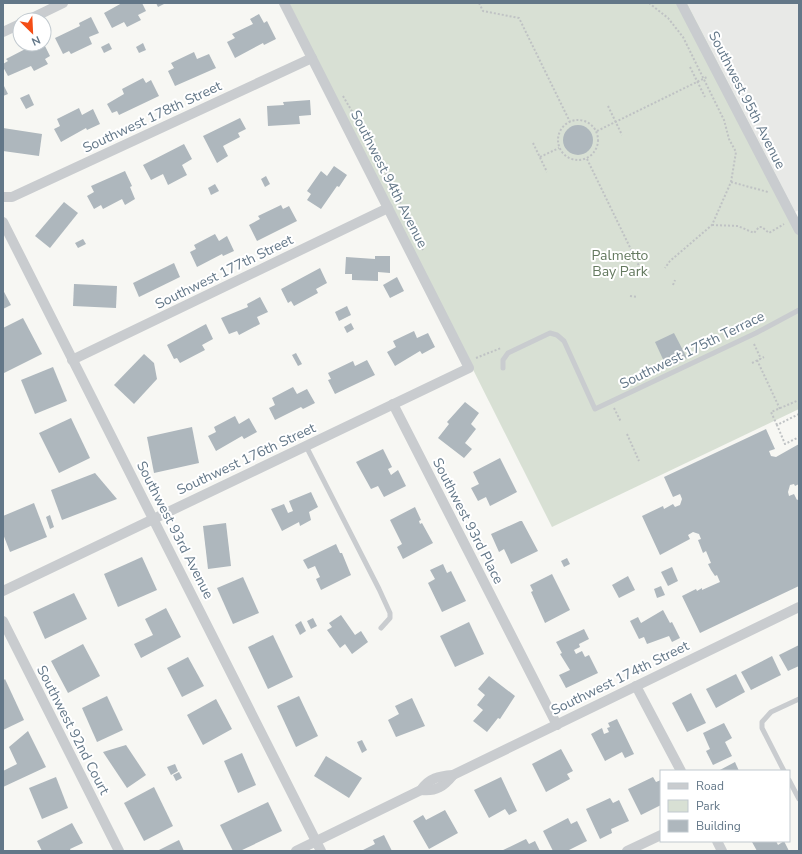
<svg xmlns="http://www.w3.org/2000/svg" width="802" height="854" viewBox="0 0 802 854" font-family="'Nunito Sans',sans-serif">
<style>
.built{fill:#e8e9e7}
.green{fill:#d8e0d4}
.building{fill:#aeb7bd}
.lines{fill:none;stroke-linecap:round;stroke-linejoin:round}
.path{stroke:#bfc2c4;stroke-width:2;stroke-dasharray:2 2;stroke-linecap:butt}
.lane{stroke:#c9cccf;stroke-width:5}
.street{stroke:#c9cccf;stroke-width:10}
.labels{text-anchor:middle;dominant-baseline:central;stroke-width:4;stroke-linejoin:round;paint-order:stroke}
.street-label{font-size:14px;fill:#637788;stroke:#fff}
.park-label{font-size:14px;fill:#64795f;stroke:#fff}
</style>
<rect width="100%" height="100%" fill="#f7f7f3"/>
<polygon class="built" points="687,3 799,3 799,210 795,212"/>
<polygon class="green" points="289,3 687,3 799,220 799,409 552,527"/>
<g class="building">
<polygon points="122,3 142,3 146,11 138,15 141,20 127,27 124,22 112,28 104,13"/>
<polygon points="156,3 166,3 158,7"/>
<polygon points="259,14 264,23 267,21 276,39 264,45 263,43 235,58 227,42 235,38 232,34 253,24 250,19"/>
<polygon points="91,17 99,33 89,37 92,44 71,54 69,51 63,54 55,38 80,26 79,23"/>
<polygon points="109,43 112,49 104,53 101,47"/>
<polygon points="143,43 146,50 139,53 136,47"/>
<polygon points="35,44 44,44 50,56 45,59 48,64 34,71 31,66 8,76 3,67 3,64 8,61 6,59"/>
<polygon points="194,52 197,59 209,54 216,68 175,86 168,71 174,68 171,63"/>
<polygon points="143,78 146,83 151,80 159,96 119,115 117,111 112,113 107,104 124,94 122,89"/>
<polygon points="3,84 8,94 3,96"/>
<polygon points="29,94 34,105 26,109 20,98"/>
<polygon points="310,100 311,115 299,116 300,124 268,126 267,106 284,105 283,102"/>
<polygon points="79,108 82,115 93,109 100,124 87,130 86,128 61,142 54,129 60,126 57,119"/>
<polygon points="240,118 246,129 238,133 240,137 223,146 228,156 217,163 203,136"/>
<circle cx="578" cy="140" r="15"/>
<polygon points="3,128 42,134 39,156 3,151"/>
<polygon points="184,144 192,159 182,165 187,175 168,185 163,174 151,180 143,165"/>
<polygon points="334,166 347,175 339,187 337,186 321,209 307,200 311,194 307,191 321,171 327,176"/>
<polygon points="125,171 132,186 130,187 135,199 125,205 122,199 103,209 101,205 94,209 87,196 94,192 91,186"/>
<polygon points="266,176 270,184 265,187 261,179"/>
<polygon points="215,184 219,191 211,195 208,188"/>
<polygon points="64,202 78,213 50,248 35,236"/>
<polygon points="281,205 283,209 289,206 297,221 257,241 249,225 260,219 258,216"/>
<polygon points="215,234 219,241 227,236 234,251 223,256 222,254 197,267 190,252 196,249 194,245"/>
<polygon points="83,239 86,244 78,248 75,243"/>
<polygon points="375,256 390,256 390,273 378,272 378,281 352,280 352,274 345,274 346,257 375,259"/>
<polygon points="174,263 180,277 139,297 133,283"/>
<polygon points="320,268 327,283 316,289 318,293 294,306 291,301 288,303 281,289"/>
<polygon points="397,277 404,291 390,298 383,285"/>
<polygon points="74,284 117,286 116,308 73,306"/>
<polygon points="3,290 11,305 3,309"/>
<polygon points="260,297 268,312 257,317 260,324 239,335 237,331 229,334 221,318 248,307 247,304"/>
<polygon points="347,306 351,315 339,321 335,312"/>
<polygon points="23,318 42,354 4,373 3,328"/>
<polygon points="351,323 354,329 347,333 344,327"/>
<polygon points="206,324 213,339 202,345 205,350 180,363 177,358 174,359 167,345"/>
<polygon points="414,331 417,338 428,333 435,347 422,354 420,351 395,366 387,352 396,347 393,341"/>
<polygon points="674,333 687,358 667,368 655,342"/>
<polygon points="296,353 302,364 298,366 292,355"/>
<polygon points="144,354 154,363 157,379 134,404 114,385"/>
<polygon points="367,360 375,375 335,394 328,380 331,379 328,373 353,361 355,366"/>
<polygon points="53,367 67,401 35,414 21,380"/>
<polygon points="293,387 297,394 307,389 315,403 303,409 301,407 275,420 269,408 275,405 272,398"/>
<polygon points="465,402 479,413 471,424 476,429 465,443 472,449 464,458 438,438 449,424 447,422"/>
<polygon points="235,416 239,424 249,418 257,432 244,439 242,436 216,451 208,436 216,432 214,427"/>
<polygon points="71,418 90,458 59,473 39,433"/>
<polygon points="192,427 199,463 154,473 147,437"/>
<polygon points="766,429 775,449 769,451 771,456 776,457 799,444 799,484 795,486 794,484 790,485 788,492 789,496 794,494 797,500 799,499 799,586 700,633 682,596 696,589 697,591 702,588 702,590 720,582 717,575 715,576 711,570 708,564 711,563 706,551 703,553 698,540 701,539 699,534 693,532 688,535 690,539 660,555 642,516 663,506 664,509 673,504 675,507 680,505 682,499 680,494 673,497 664,477"/>
<polygon points="383,449 392,467 388,469 391,475 398,470 406,486 384,497 378,486 371,489 356,462"/>
<polygon points="500,458 517,492 490,506 486,497 478,501 471,488 479,484 473,472"/>
<polygon points="95,473 117,499 62,520 51,490"/>
<polygon points="311,492 318,507 309,512 311,520 300,526 299,522 282,531 271,509 284,504 288,513 293,511 289,501"/>
<polygon points="34,503 47,537 10,552 3,534 3,516"/>
<polygon points="415,507 421,520 419,521 420,524 422,523 433,543 403,559 397,547 402,544 390,520"/>
<polygon points="50,515 54,527 50,529 46,517"/>
<polygon points="520,521 522,521 538,551 511,564 504,549 499,552 491,534"/>
<polygon points="226,523 231,566 208,569 203,526"/>
<polygon points="336,544 340,553 342,553 351,575 321,590 316,579 320,577 315,566 308,569 303,560"/>
<polygon points="142,557 157,590 118,607 104,574"/>
<polygon points="567,558 570,564 564,567 561,561"/>
<polygon points="443,564 447,573 451,571 466,601 442,612 428,583 435,579 430,570"/>
<polygon points="672,567 678,581 668,586 661,572"/>
<polygon points="552,574 570,610 545,623 531,592 533,591 530,585"/>
<polygon points="628,576 635,590 619,598 612,585"/>
<polygon points="243,577 259,613 233,624 217,588"/>
<polygon points="661,586 665,595 657,598 654,589"/>
<polygon points="74,593 87,619 45,639 33,612"/>
<polygon points="166,608 181,637 141,658 134,644 153,635 145,619"/>
<polygon points="663,610 670,623 672,622 680,638 672,642 669,636 647,644 644,637 639,639 630,621 638,617 641,623"/>
<polygon points="341,615 355,635 361,631 368,642 352,654 345,644 340,648 327,630 332,627 329,623"/>
<polygon points="313,618 317,626 311,629 307,621"/>
<polygon points="301,621 306,631 300,635 295,625"/>
<polygon points="469,622 484,654 455,667 440,636"/>
<polygon points="584,629 589,639 579,644 580,647 574,650 576,654 582,651 585,657 589,655 598,673 566,688 559,675 570,670 560,654 562,653 556,642"/>
<polygon points="273,635 293,677 268,689 248,647"/>
<polygon points="83,644 100,676 68,693 51,661"/>
<polygon points="799,645 799,666 788,671 779,655"/>
<polygon points="772,656 781,675 751,690 741,672"/>
<polygon points="188,657 204,686 182,697 167,668"/>
<polygon points="736,674 745,692 716,708 706,689"/>
<polygon points="489,676 515,696 500,719 498,718 487,732 473,721 483,710 477,705 485,695 478,689"/>
<polygon points="5,679 24,720 3,730 3,681"/>
<polygon points="691,693 706,723 687,732 672,703"/>
<polygon points="107,696 123,730 97,742 82,708"/>
<polygon points="299,696 318,736 296,747 277,706"/>
<polygon points="412,698 425,726 396,737 388,720 399,714 395,706"/>
<polygon points="216,699 232,729 203,745 187,715"/>
<polygon points="617,719 634,754 625,758 622,752 605,761 591,734 602,728 604,734 609,732 607,728 610,727 608,723"/>
<polygon points="724,723 732,738 725,742 732,756 713,765 706,751 710,749 703,733"/>
<polygon points="28,731 46,767 3,787 3,771 17,764 9,747"/>
<polygon points="362,740 367,750 362,753 357,742"/>
<polygon points="126,745 146,775 127,788 103,752"/>
<polygon points="561,749 573,771 567,774 570,779 546,792 532,764"/>
<polygon points="242,753 256,785 238,793 224,761"/>
<polygon points="326,756 362,778 349,798 314,776"/>
<polygon points="735,762 739,771 718,771"/>
<polygon points="175,764 178,771 171,775 167,767"/>
<polygon points="179,772 182,778 176,781 173,775"/>
<polygon points="56,777 68,808 42,819 29,788"/>
<polygon points="501,777 517,811 509,815 505,809 489,818 474,790"/>
<polygon points="653,777 656,782 661,780 661,805 641,815 628,789"/>
<polygon points="154,787 173,826 144,841 124,803"/>
<polygon points="610,798 613,803 619,800 629,821 611,829 612,833 600,839 586,809"/>
<polygon points="268,802 282,831 240,851 233,851 220,825"/>
<polygon points="445,810 458,833 429,849 413,821 423,815 426,820"/>
<polygon points="568,818 571,824 577,821 587,841 567,851 553,851 543,831"/>
<polygon points="72,823 83,843 70,849 71,851 42,851 37,841"/>
<polygon points="384,835 392,851 361,851 375,844 373,840"/>
<polygon points="526,839 529,844 535,841 540,851 501,851"/>
<polygon points="179,840 184,851 157,851"/>
<polygon points="754,841 776,841 778,845 784,841 789,851 757,851 752,842"/>
</g>
<g class="lines">
<g class="path">
<polyline points="479,3 483,11 519,18 570,122"/>
<polyline points="649,3 668,18 683,37 724,120 729,139 736,152 731,182 712,225 670,261 665,268"/>
<polyline points="690,67 705,97"/>
<polyline points="343,96 378,156 423,250"/>
<polyline points="608,106 622,135"/>
<circle cx="578" cy="140" r="20"/>
<polyline points="597,131 707,77"/>
<polyline points="533,143 547,172"/>
<polyline points="540,157 559,148"/>
<polyline points="587,159 640,268"/>
<polyline points="731,182 768,192"/>
<polyline points="712,225 738,226 754,233 759,227 762,227 769,233 784,224"/>
<polyline points="673,285 675,280"/>
<polyline points="630,296 637,297"/>
<polyline points="754,344 761,359"/>
<polyline points="476,358 501,348"/>
<polyline points="757,360 780,409"/>
<polyline points="752,363 764,357"/>
<polyline points="614,408 621,422"/>
<polyline points="799,414 777,425 785,444 799,437"/>
<polyline points="777,425 771,412 799,400"/>
<polyline points="627,434 639,461"/>
</g>
<g class="lane">
<polyline points="503,368 503,360 508,353 550,333 557,335 564,341 595,409 756,333 799,310"/>
<polyline points="306,446 379,589 390,613 390,618 381,628"/>
<polyline points="784,771 762,728 762,722 771,712 799,699"/>
<polyline points="789,780 799,799"/>
</g>
<g class="street">
<polyline points="681,3 799,230"/>
<polyline points="28,20 63,3"/>
<polyline points="3,32 20,24"/>
<polyline points="3,197 12,197 312,58"/>
<polyline points="3,222 321,851"/>
<polyline points="72,360 388,208"/>
<polyline points="393,404 557,725"/>
<polyline points="3,591 469,368 284,3"/>
<polyline points="3,621 119,851"/>
<polyline points="636,686 681,771"/>
<path d="M421 790C436 792 444 786 453 775"/>
<polyline points="717,841 722,851"/>
<path d="M296 851 421 790C429 778 439 776 453 775L799 607"/>
<polyline points="627,851 661,835"/>
</g>
</g>
<g class="labels">
<g class="street-label">
<text transform="translate(747 100) rotate(63)">Southwest 95th Avenue</text>
<text transform="translate(152 117) rotate(-25)">Southwest 178th Street</text>
<text transform="translate(389 179) rotate(63)">Southwest 94th Avenue</text>
<text transform="translate(224 272) rotate(-26)">Southwest 177th Street</text>
<text transform="translate(692 350) rotate(-26)">Southwest 175th Terrace</text>
<text transform="translate(246 459) rotate(-25)">Southwest 176th Street</text>
<text transform="translate(468 521) rotate(63)">Southwest 93rd Place</text>
<text transform="translate(175 530) rotate(63)">Southwest 93rd Avenue</text>
<text transform="translate(620 678) rotate(-26)">Southwest 174th Street</text>
<text transform="translate(73 730) rotate(63)">Southwest 92nd Court</text>
</g>
<g class="park-label">
<text x="620" y="255">Palmetto<tspan x="620" dy="16">Bay Park</tspan></text>
</g>
</g>
<rect width="802" height="854" fill="none" stroke="#637788" stroke-width="8"/>
<rect x="660" y="770" width="130" height="72" fill="#ffffff" stroke="#c1c9cf"/>
<rect x="668" y="783" width="20" height="6" fill="#c9cccf" stroke="#c1c9cf"/>
<text x="696" y="790" font-size="12" fill="#637788">Road</text>
<rect x="668" y="800" width="20" height="12" fill="#d8e0d4" stroke="#c1c9cf"/>
<text x="696" y="810" font-size="12" fill="#637788">Park</text>
<rect x="668" y="820" width="20" height="12" fill="#aeb7bd" stroke="#c1c9cf"/>
<text x="696" y="830" font-size="12" fill="#637788">Building</text>
<g transform="translate(32 32) rotate(156)"><circle r="19" fill="#ffffff" stroke="#c1c9cf"/>
<path d="M0-3L7 15L0 10L-7 15Z" fill="#f44d16"/>
<text y="-6" font-size="11" font-weight="bold" text-anchor="middle" fill="#637788">N</text>
</g>
</svg>
